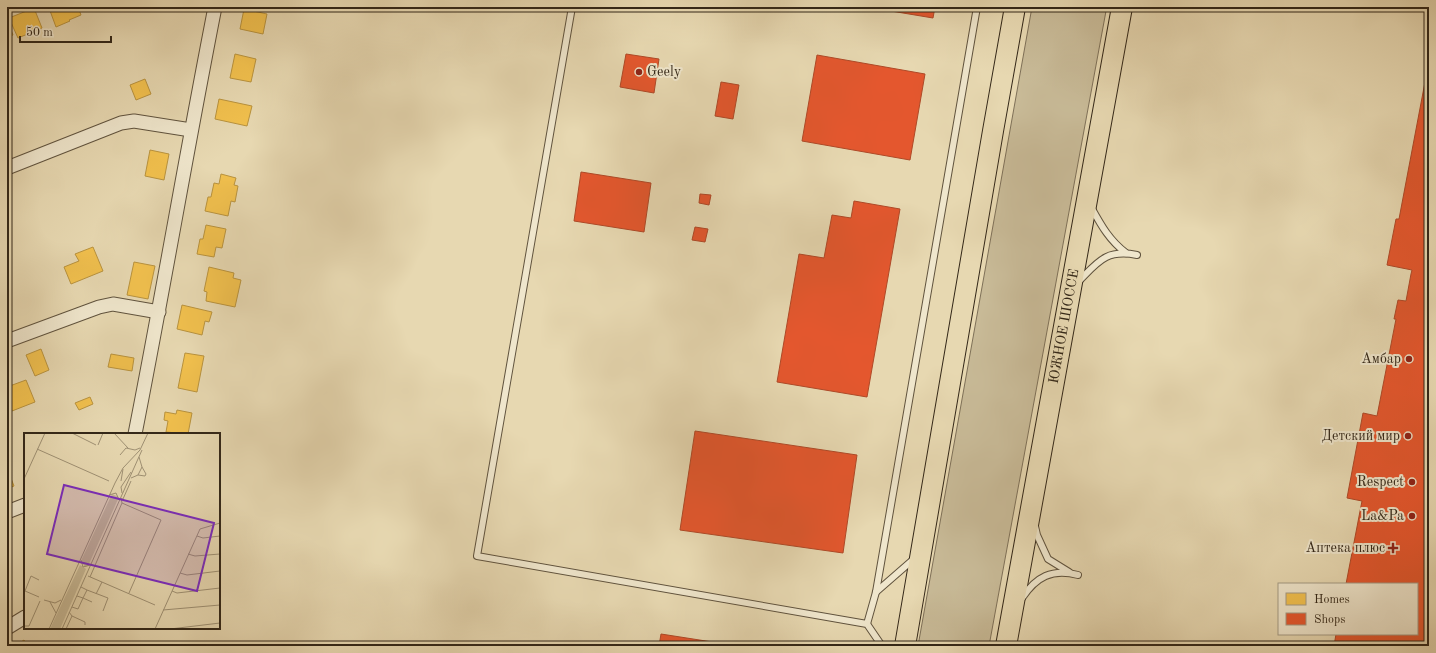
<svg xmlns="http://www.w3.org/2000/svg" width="1436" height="653" viewBox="0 0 1436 653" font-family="'Old Standard TT',serif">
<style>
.green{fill:#c8ba97;stroke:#7e7058}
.homes{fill:#f2c14e;stroke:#b9933e}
.shops{fill:#e4572e;stroke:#af4927}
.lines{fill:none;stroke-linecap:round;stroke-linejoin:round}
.lane-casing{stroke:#60533e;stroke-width:8}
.street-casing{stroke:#60533e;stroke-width:15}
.primary-casing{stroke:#332718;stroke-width:22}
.lane{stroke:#efe6cc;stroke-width:6}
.street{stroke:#efe6cc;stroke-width:13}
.primary{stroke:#e7d8b1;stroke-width:20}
.poi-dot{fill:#8f2418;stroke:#efe6cc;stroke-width:1.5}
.labels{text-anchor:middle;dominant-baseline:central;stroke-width:4;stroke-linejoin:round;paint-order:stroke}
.poi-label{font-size:14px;fill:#332718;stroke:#efe6cc;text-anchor:end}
.street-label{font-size:14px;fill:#332718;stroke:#efe6cc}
.inset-road{fill:none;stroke:#9f9174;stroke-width:1}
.view{fill:#7b2cbf;fill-opacity:0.15;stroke:#7b2cbf;stroke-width:2}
.inset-edge{fill:none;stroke:#332718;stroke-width:2}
</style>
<rect width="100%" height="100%" fill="#e7d8b1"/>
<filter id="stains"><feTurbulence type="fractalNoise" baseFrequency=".005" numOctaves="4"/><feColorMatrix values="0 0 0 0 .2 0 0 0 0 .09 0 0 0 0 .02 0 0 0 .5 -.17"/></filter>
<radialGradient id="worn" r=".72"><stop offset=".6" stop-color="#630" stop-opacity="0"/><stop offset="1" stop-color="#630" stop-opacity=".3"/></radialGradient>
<polygon class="green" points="1032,7 1106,7 1106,11 989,646 918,646"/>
<g class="homes">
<polygon points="52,7 78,7 81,15 69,20 70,21 56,27 49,8"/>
<polygon points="34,8 42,28 18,38 9,18"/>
<polygon points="244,9 267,14 263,34 240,29"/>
<polygon points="7,20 13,35 7,37"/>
<polygon points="235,54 256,59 251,82 230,78"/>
<polygon points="145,79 151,94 136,100 130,85"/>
<polygon points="219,99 252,106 247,126 215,119"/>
<polygon points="150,150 169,154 164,180 145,176"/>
<polygon points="221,174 236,178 234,185 238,186 235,202 231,201 228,216 205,211 208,197 211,197 214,183 219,184"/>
<polygon points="206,225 226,229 222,248 216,247 214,257 197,254 200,239 203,239"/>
<polygon points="93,247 103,271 71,284 64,267 79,261 75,254"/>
<polygon points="134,262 155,266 148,299 127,295"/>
<polygon points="209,267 234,273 233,278 241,280 235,307 206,301 207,292 204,291"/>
<polygon points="182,305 212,312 209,322 205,321 202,335 177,329"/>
<polygon points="41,349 49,370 35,376 26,355"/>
<polygon points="185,353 204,356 197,392 178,388"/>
<polygon points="111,354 134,358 132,371 108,367"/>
<polygon points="26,380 35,402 12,411 7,398 7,387"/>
<polygon points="90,397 93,404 79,410 75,403"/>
<polygon points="177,410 192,413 188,434 166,432 168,421 164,420 165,412 176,414"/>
<polygon points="7,468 14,486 7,489"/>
<polygon points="24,640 28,646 15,646"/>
</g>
<g class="shops">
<polygon points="867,7 935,7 933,18"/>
<polygon points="626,54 659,59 654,93 620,87"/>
<polygon points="817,55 925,74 910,160 802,141"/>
<polygon points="1429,61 1429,646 1334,646 1336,634 1417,634 1417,584 1346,584 1362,501 1347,498 1363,413 1377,416 1396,319 1394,319 1398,300 1406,301 1411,274 1412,270 1387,265 1396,219 1399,219"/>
<polygon points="721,82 739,85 733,119 715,116"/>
<polygon points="581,172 651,183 644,232 574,221"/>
<polygon points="700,194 711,195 709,205 699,203"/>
<polygon points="854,201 900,209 867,397 777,382 799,254 824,258 832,215 851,218"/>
<polygon points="695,227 708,229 705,242 692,240"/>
<polygon points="695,431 857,455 843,553 680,530"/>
<polygon points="661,634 738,646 659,646"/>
</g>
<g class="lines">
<defs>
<g id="lane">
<polyline points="572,7 477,556 867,624 882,646"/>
<path d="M1091 207C1101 225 1109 240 1126 253"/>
<path d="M1077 283C1098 262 1105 249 1137 255"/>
<polyline points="1035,526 1037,535 1048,559 1069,572"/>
<polyline points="876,592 915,558"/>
<path d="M1022 598C1036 577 1052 568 1078 575"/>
<polyline points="867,624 876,592 977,7"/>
</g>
<g id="street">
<polyline points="7,168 121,123 134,121 191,130"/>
<polyline points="7,341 99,307 113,304 159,312"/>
<path d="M135 434C163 292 187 149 215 7"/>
<polyline points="7,512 25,505"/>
<polyline points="7,628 25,617"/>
</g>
<g id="primary">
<polyline points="905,646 993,131 1015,7"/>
<path id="s1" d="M1006 646 1122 7"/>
</g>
</defs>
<use href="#lane" class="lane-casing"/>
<use href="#street" class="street-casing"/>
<use href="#primary" class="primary-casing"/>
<use href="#lane" class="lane"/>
<use href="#street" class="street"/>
<use href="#primary" class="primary"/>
</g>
<g class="poi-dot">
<circle cx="639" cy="72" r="4"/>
<circle cx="1409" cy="359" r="4"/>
<circle cx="1408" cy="436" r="4"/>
<circle cx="1412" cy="482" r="4"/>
<circle cx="1412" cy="516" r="4"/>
<path d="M1391 542h4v4h4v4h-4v4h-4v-4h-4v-4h4z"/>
</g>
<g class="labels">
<g class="poi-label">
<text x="647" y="72" text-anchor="start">Geely</text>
<text x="1401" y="359">Амбар</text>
<text x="1400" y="436">Детский мир</text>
<text x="1404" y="482">Respect</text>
<text x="1404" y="516">La&amp;Pa</text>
<text x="1385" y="548">Аптека плюс</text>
</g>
<g class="street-label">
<text stroke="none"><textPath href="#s1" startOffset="325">ЮЖНОЕ ШОССЕ</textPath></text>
</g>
</g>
<g transform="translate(24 433)">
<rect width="196" height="196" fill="#e7d8b1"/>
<path d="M88 61 95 64 64 133 61 134 57 128ZM56 132 62 136 36 196H26Z" fill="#c8ba97"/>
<path class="inset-road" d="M48 0 72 12M90 0 104 15M74 12 79 0M13 16 85 48M96 22 102 15 111 17 116 15M114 42 121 43 122 41 118 34M107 45 114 42 118 34 115 24M0 46 21 0M97 48 99 36M98 60 97 54 107 39M85 62 92 60 95 67M97 65 98 70 137 87 105 160M97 66H99L107 48M173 103 179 105 196 103M164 121 171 123 196 121M57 127 59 134 66 132M156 140 163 142 196 138M64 143 131 172M66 144 98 70M63 157 84 165 79 178M1 158 7 143 15 147M1 158 15 164M148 158 153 160 196 155M72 161 78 149M53 163 59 165 63 157 57 154M20 167 31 170 37 167M26 169 32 180M48 174 54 176 59 165 68 169M139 177 196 172M48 183 61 189V192M0 193H5L16 168M25 196 91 50 99 35 116 17 124 0M38 196 118 17M42 196 48 183 45 179M131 196 176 96 196 90M146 196 196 190"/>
<path class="view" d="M40 52 190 90 173 158 23 121Z"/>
<rect width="196" height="196" class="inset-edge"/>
</g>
<rect width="1436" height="653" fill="none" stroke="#e7d8b1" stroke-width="24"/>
<rect x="8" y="8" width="1420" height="637" fill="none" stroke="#332718" stroke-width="2"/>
<rect x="12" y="12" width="1412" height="629" fill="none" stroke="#332718"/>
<rect x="1278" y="583" width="140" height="52" fill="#efe6cc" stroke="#a49a84"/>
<rect x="1286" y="593" width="20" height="12" fill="#f2c14e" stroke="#a49a84"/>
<text x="1314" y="603" font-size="12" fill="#332718">Homes</text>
<rect x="1286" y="613" width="20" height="12" fill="#e4572e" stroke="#a49a84"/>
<text x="1314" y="623" font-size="12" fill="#332718">Shops</text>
<path d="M20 36v6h91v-6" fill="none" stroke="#332718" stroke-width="2"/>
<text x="26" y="36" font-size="12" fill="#332718" stroke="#efe6cc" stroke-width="3" paint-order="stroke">50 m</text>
<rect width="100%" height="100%" filter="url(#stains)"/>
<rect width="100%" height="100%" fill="url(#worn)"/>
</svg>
